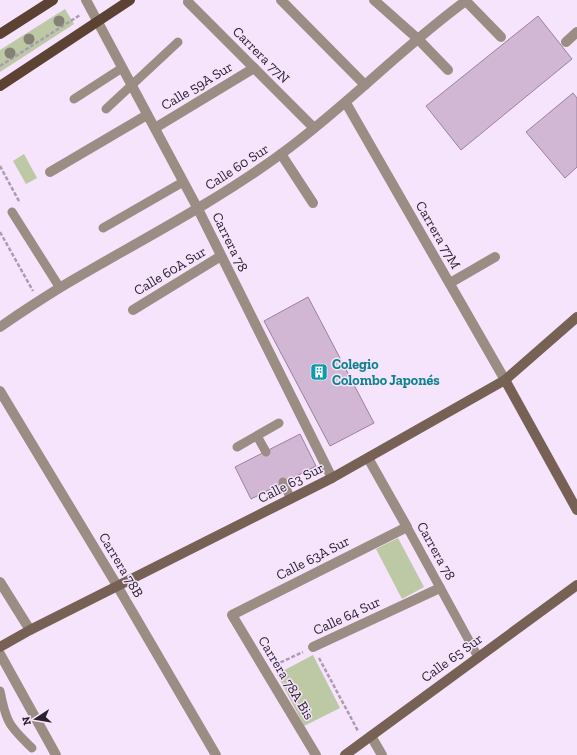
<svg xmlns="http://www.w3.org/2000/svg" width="577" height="755" viewBox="0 0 577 755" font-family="'Zilla Slab',serif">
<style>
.green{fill:#bcc9a4}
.building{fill:#d2b7d4;stroke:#9a819c}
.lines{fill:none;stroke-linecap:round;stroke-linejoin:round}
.path{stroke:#ab9cb0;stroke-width:2.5;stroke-dasharray:4 2;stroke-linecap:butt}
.lane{stroke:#9c8d84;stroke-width:9}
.street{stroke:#9c8d84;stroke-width:10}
.secondary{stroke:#766154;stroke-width:10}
.primary{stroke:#5b4233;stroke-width:10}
.tree{fill:#848276}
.labels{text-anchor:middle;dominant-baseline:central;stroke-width:3;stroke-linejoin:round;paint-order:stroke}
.street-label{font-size:14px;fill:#2a212d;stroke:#f6e3fc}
.culture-label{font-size:14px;font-weight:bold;fill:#0d838f;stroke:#f6e3fc;text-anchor:start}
</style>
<rect width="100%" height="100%" fill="#f6e3fc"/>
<g class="green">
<polygon points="65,9 74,24 0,72 0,50"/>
<polygon points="24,154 37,178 26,184 13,161"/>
<polygon points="398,538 424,587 402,599 376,549"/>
<polygon points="313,655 340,708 304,726 277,674"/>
</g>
<g class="building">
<polygon points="538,16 572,59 461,150 426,106"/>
<polygon points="573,93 577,98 577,167 565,178 526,132"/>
<polygon points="308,297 374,423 330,446 264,321"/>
<polygon points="300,434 316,466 251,499 235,467"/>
</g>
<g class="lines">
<g class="path">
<polyline points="0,66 80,15"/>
<polyline points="0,166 20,203"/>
<polyline points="0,232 33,291"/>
<polyline points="319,658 358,731"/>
<polyline points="275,665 303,652"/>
</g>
<g class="lane">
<polyline points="74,99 122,68"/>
<polyline points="106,109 178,42"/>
<polyline points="12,212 60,288"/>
<polyline points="103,228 183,182"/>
<polyline points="257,436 266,452"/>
<polyline points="237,447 279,423"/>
<polyline points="283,482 291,499"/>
<polyline points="407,527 478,657"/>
<path d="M0 691C6 722 9 726 32 748"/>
</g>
<g class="street">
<polyline points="86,0 198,209 332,478"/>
<polyline points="281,0 365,85"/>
<polyline points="374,0 418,39 448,70"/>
<polyline points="465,0 501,37"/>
<polyline points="188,2 314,128"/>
<polyline points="566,42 577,32"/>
<polyline points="346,103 505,380"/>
<polyline points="155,128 254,68"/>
<polyline points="281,154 313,203"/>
<polyline points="50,172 147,115"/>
<polyline points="450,283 495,257"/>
<polyline points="133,310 221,256"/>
<path d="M0 327C20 313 40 300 61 287 135 243 211 205 281 154 346 107 402 47 467 0"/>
<polyline points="0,391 112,577 216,755"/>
<polyline points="0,582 30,630"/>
<polyline points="313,647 440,588"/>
<polyline points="0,654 56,755"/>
<polyline points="371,736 382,755"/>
<polyline points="316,755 232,615 407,527 368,458"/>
</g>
<g class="secondary">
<polyline points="505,380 577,510"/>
<polyline points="0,647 30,630 332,478 505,380 577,317"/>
<polyline points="345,755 577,585"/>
</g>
<g class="primary">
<polyline points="0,34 53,0"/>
<polyline points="0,86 130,0"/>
</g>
</g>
<g class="tree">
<circle cx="59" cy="21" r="5.5"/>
<circle cx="29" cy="39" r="5.5"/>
<circle cx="10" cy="53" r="5.5"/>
</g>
<defs>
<symbol id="building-square" viewBox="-11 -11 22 22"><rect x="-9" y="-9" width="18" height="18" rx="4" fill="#0f9aa8" stroke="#f6e3fc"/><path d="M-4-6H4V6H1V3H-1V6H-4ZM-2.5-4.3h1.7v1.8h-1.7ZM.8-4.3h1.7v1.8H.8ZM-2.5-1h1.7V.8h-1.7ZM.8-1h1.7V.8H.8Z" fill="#fff"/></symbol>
</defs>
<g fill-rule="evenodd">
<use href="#building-square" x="309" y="362" width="20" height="20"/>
</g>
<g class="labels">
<g class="street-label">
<text transform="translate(261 55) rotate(45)">Carrera 77N</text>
<text transform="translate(197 86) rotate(-31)">Calle 59A Sur</text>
<text transform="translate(237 167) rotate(-33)">Calle 60 Sur</text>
<text transform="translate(438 235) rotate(60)">Carrera 77M</text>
<text transform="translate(230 242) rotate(64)">Carrera 78</text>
<text transform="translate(170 271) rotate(-31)">Calle 60A Sur</text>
<text transform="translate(291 483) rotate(-27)">Calle 63 Sur</text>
<text transform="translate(436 551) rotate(61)">Carrera 78</text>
<text transform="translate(313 558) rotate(-27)">Calle 63A Sur</text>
<text transform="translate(121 565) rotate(59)">Carrera 78B</text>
<text transform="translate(347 616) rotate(-25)">Calle 64 Sur</text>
<text transform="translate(452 658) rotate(-36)">Calle 65 Sur</text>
<text transform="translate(286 678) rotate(59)">Carrera 78A Bis</text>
</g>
<g class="culture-label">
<text x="332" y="364">Colegio<tspan x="332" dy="16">Colombo Japonés</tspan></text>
</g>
</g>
<g transform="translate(36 719) rotate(258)" stroke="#f6e3fc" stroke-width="3" paint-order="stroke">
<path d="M0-3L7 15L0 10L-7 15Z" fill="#2a212d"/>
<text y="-6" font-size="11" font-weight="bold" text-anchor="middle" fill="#2a212d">N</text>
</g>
</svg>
